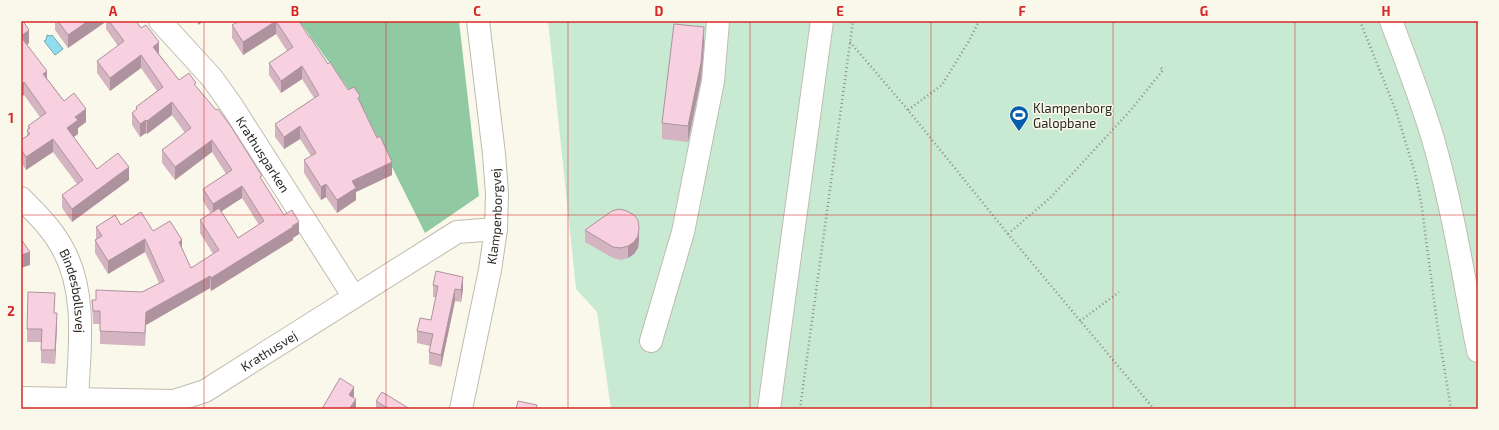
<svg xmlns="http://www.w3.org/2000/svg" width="1499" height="430" viewBox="0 0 1499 430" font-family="'Exo 2',sans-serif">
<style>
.green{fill:#c8ead2}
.forest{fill:#91c9a3}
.water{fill:#8fdded;stroke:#70a7b0}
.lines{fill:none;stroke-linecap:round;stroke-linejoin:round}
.minor-casing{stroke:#bfbcaf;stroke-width:24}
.path{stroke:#8f8d84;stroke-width:2.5;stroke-dasharray:1 3;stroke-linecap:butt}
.minor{stroke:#fff;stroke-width:22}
.wall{fill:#d5b4c2;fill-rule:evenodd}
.shaded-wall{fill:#ae929e}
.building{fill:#f8d1e1;stroke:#ae929e}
.grid{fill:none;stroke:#d62828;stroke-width:1;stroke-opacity:0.55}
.labels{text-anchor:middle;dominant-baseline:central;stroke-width:3;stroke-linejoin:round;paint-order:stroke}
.poi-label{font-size:13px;fill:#292823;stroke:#faf8ea;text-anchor:start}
.street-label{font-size:13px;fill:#292823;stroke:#faf8ea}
.neatline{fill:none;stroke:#d62828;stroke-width:1.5}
.grid-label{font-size:13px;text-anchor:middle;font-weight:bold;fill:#d62828}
</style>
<rect width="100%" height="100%" fill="#faf8ea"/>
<polygon class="green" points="548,21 1478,21 1478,409 611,409 597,312 576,289"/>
<polygon class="forest" points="299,21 459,21 479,196 425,233 363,109"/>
<polygon class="water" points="47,35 51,36 52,35 63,49 55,55 44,41 46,40"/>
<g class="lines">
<defs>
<g id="minor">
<path id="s1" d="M160 21 212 78 232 106 354 297"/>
<path d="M1391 21C1406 60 1421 99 1433 139 1453 208 1464 280 1478 351"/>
<path id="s2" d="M21 198C37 214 53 230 63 249 88 295 79 351 77 400"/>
<polyline points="651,341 683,232 713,81 718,21"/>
<path id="s3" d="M21 398 174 401 205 391 457 232 496 229"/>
<path id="s4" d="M461 409 490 270 496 229 497 193 494 154 478 21"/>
<polyline points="769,409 822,21"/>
</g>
</defs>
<use href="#minor" class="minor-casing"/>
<g class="path">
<polyline points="1360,21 1396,111 1415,173 1421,201 1438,330 1451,409"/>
<polyline points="850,42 908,110 1012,239 1154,409"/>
<polyline points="908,110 942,85 969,41 978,23"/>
<polyline points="1008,234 1050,198 1130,111 1163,70 1160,67"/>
<polyline points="1080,321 1119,292"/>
<polyline points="800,409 853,21"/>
</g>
<use href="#minor" class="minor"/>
</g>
<g class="wall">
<polygon points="21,21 29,43 27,45 47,78 64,101 86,122 78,128 78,134 74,137 97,169 129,180 72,222 62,208 62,195 77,184 53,152 26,170 21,162 21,140 27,136 27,130 28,129 28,126 40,117 24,95"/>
<polygon points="55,21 104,21 104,23 68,48 55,30"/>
<path d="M106 21H136L159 54 179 80 196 87 262 180 284 215 299 234 293 238V240L211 291 210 288 146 325 145 346 100 344V324H93L92 300H96L142 292 159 283 145 252 108 274 95 253V240H96V227L121 225 153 231 182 248 191 268 213 254 200 233V220L211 214 203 201V189L226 174 212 152 175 180 162 163V150L185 133 172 115 147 134 146 133 140 137 132 125V113L136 110V107L157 91 141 68 110 91 97 73V61L118 46 106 29ZM242 198 259 225 238 238 221 211Z"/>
<polygon points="235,21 299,21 309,37 328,64 348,90 360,102 392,175 356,192 356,200 337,213 326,197 321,200 304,173 304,160 311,156 300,139 284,149 275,137 275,124 314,98 302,79 281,93 269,75 269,63 287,51 276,34 243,55 232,38 232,25 236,23"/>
<polygon points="704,44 701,79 688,142 662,139 662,123"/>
<polygon points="585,230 639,240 638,248 634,254 628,258 621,260 613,258 585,242"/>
<polygon points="433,285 463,289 461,302 455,301 441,367 429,364 429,352 430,346 417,343 417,331 431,320 436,297 433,297"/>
<polygon points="54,313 57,326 55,364 41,363 41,342 27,342 27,329"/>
<polygon points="376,401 410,409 376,409"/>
</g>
<g class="shaded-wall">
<polygon points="88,21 104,21 104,23 68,48 68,35"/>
<polygon points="198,21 204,21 198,25"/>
<polygon points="276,21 276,34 243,55 243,42"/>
<polygon points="704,27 704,44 701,79 688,142 688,126"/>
<polygon points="29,30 29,43 21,49 21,36"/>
<polygon points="159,42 159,55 153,47"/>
<polygon points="141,55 141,68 110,91 110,78"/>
<polygon points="302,66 302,79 281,93 281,81"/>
<polygon points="47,71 47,84 43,74"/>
<polygon points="24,82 24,95 21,97 21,84"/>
<polygon points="172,102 172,115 147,134 147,121"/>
<polygon points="86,109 86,122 78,128 78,134 67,141 67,128 75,117"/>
<polygon points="146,120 146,133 140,137 140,124"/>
<polygon points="300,126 300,139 284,149 284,137"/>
<polygon points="53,139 53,152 26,170 26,157"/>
<polygon points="212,140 212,152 175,180 175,167"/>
<polygon points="392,162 392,175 356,192 356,200 337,213 337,200 352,181"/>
<polygon points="129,167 129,180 72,222 72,209"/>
<polygon points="326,184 326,197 321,200 321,187"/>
<polygon points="242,186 242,198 213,217 213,204"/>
<polygon points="299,222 299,234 293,238 293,240 211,291 211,278"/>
<polygon points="639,228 639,240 638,248 634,254 628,258 628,246"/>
<polygon points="145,239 145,252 108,274 108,261"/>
<polygon points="182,240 182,253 179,242"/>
<polygon points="30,252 30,265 21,268 21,255"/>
<polygon points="210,276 210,288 146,325 145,346 146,312"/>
<polygon points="463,277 463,289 461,302 461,290"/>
<polygon points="455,289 455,301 441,367 441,355"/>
<polygon points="57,313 57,326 55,364 55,350"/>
<polygon points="354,387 354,396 349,404 349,395"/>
<polygon points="356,399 356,408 355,409 349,409"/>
</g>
<g class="building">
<polygon points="21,21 23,21 29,30 21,36"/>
<polygon points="58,21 88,21 68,35"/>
<polygon points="109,21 136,21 141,28 146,25 159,42 153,47 179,80 189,73 196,83 194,84 216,110 218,109 230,125 262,176 260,177 284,215 292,210 299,222 292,226 293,227 211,278 210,276 146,312 145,333 100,331 100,311 93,311 92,300 96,300 96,290 142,292 164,281 145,239 108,261 95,240 102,236 96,227 115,215 121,225 141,212 153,231 170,221 182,240 179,242 191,268 219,250 200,220 219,208 238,238 264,221 242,186 213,204 203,189 232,170 212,140 175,167 162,150 191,128 172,102 147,121 146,120 140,124 132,113 137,109 136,107 163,87 141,55 110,78 97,61 124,41"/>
<polygon points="239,21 299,21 309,37 310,37 328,64 330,62 348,90 354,87 360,96 358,98 377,138 380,136 392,162 352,181 356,188 337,200 326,184 321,187 304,160 316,153 300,126 284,137 275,124 319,95 302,66 281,81 269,63 293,47 276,21 243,42 232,25"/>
<polygon points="674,24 704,27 701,63 688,126 662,123"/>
<polygon points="21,37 47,71 43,74 64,101 74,93 86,109 75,117 78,120 67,128 97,169 118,153 129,167 72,209 62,195 83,180 53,139 26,157 21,149 21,140 30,134 27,130 30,128 28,126 46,113 24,82 21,84"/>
<polygon points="619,209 627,211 634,215 638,220 639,228 638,236 634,242 628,246 621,248 613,247 585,230 612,211"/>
<polygon points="21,239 30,252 21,255"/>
<polygon points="436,271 463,277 461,290 455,289 441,355 429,352 433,334 417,331 420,318 431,320 438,286 433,285"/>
<polygon points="28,292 55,293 54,313 57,313 55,350 41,350 42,329 27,329"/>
<polygon points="340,378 354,387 349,395 356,399 349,409 322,409"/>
<polygon points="382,392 410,409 389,409 376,401"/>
<polygon points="518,401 537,405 536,409 516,409"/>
</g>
<path class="grid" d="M204 21V409M386 21V409M568 21V409M750 21V409M931 21V409M1113 21V409M1295 21V409M21 215H1478"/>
<defs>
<symbol id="stadium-pin" viewBox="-11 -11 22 30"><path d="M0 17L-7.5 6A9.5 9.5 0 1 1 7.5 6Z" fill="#045eac" stroke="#faf8ea"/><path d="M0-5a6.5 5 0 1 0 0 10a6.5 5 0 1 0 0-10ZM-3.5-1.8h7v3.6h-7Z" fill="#fff"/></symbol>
</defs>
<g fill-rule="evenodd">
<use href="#stadium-pin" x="1008" y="104" width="22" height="30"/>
</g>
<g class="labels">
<g class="poi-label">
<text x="1033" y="108">Klampenborg<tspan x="1033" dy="15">Galopbane</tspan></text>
</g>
<g class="street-label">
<text stroke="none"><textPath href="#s1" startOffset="169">Krathusparken</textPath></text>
<text stroke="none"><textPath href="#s4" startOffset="196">Klampenborgvej</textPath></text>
<text stroke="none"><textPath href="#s2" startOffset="110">Bindesbøllsvej</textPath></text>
<text stroke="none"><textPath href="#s3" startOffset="261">Krathusvej</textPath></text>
</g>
</g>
<rect width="1499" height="430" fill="none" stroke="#faf8ea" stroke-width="44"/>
<rect x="22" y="22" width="1455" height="386" class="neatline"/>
<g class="grid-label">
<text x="113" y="16">A</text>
<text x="295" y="16">B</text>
<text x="477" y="16">C</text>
<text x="659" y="16">D</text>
<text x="840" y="16">E</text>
<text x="1022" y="16">F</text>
<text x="1204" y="16">G</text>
<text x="1386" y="16">H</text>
<text x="11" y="123">1</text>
<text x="11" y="316">2</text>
</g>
</svg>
